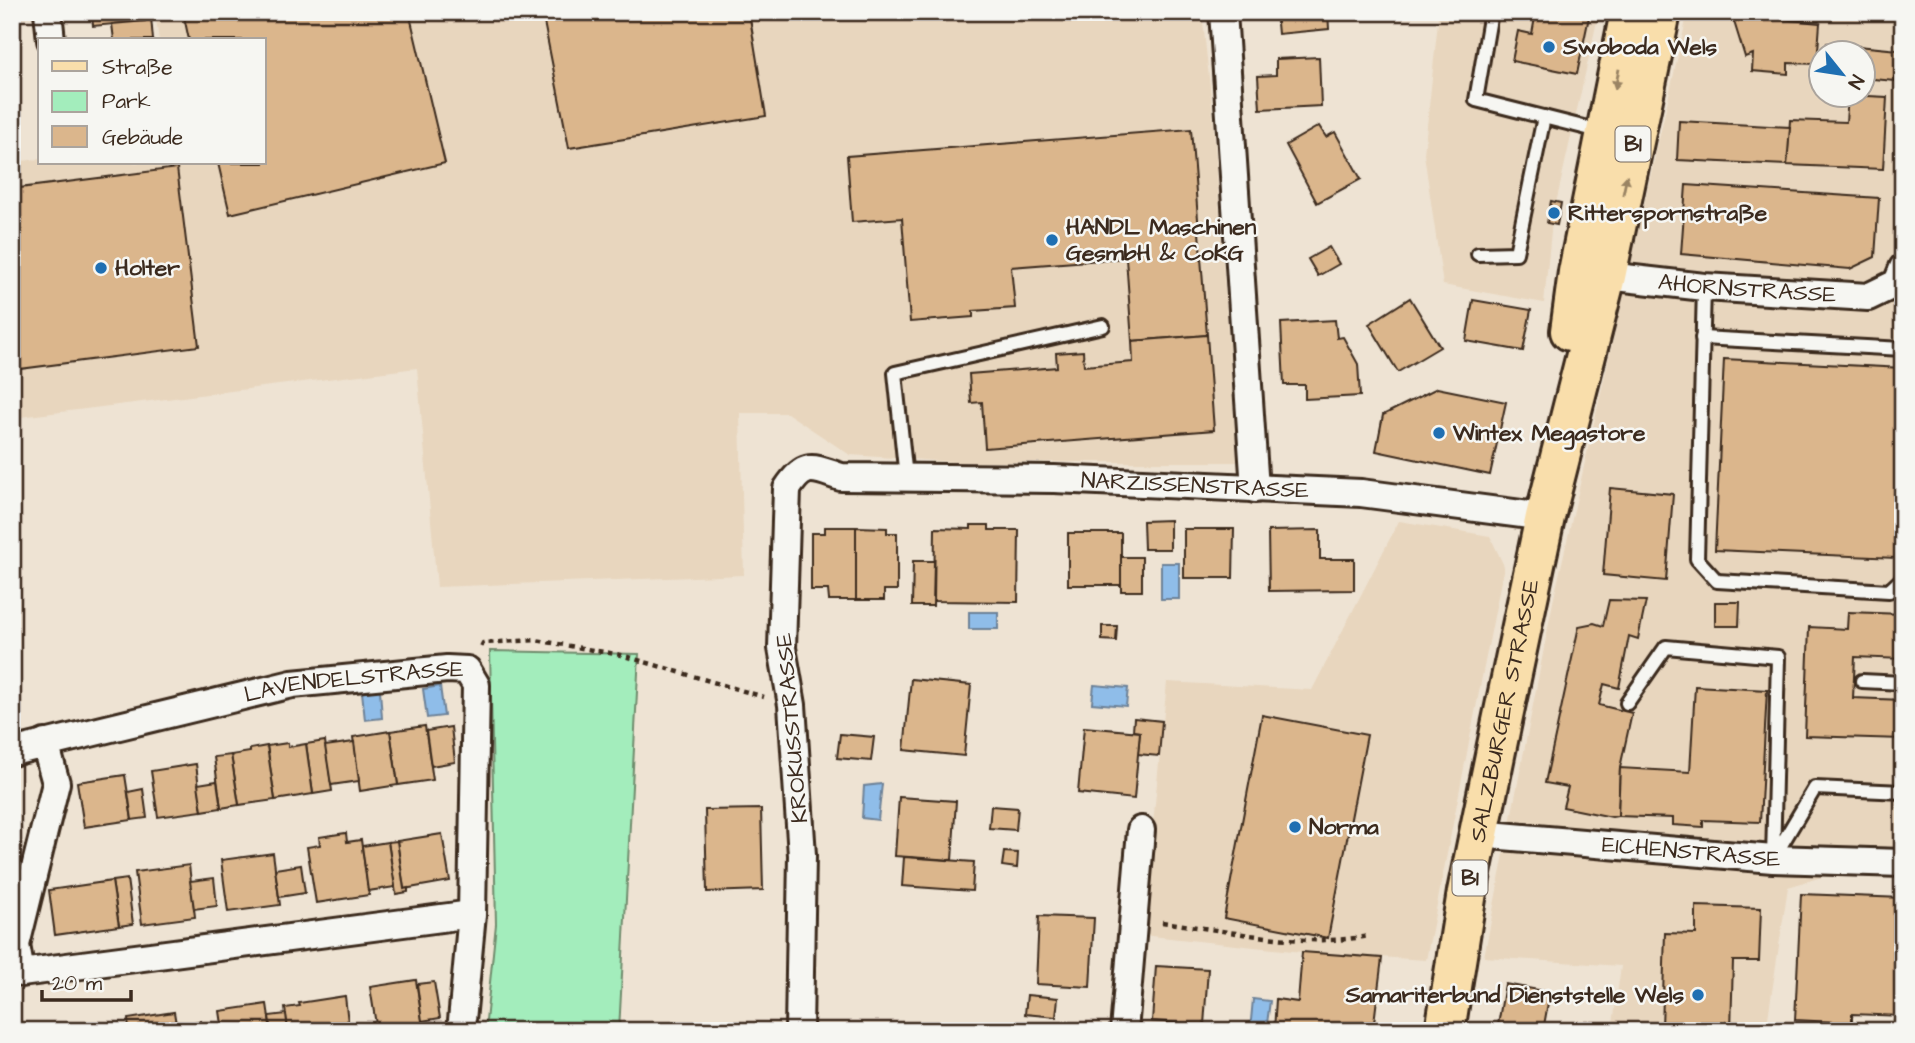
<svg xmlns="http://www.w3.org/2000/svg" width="1915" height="1043" viewBox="0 0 1915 1043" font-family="'Architects Daughter',sans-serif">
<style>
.built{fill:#e8d6be;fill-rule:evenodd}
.green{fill:#a3edbc;stroke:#6f8c6d;stroke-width:2}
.water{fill:#8fbde9;stroke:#6d8298;stroke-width:2}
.building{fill:#dbb68c;stroke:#3b2a1e;stroke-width:2}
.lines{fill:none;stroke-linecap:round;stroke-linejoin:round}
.service-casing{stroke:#3b2a1e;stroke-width:18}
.minor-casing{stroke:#3b2a1e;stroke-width:32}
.primary-casing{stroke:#3b2a1e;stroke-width:44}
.path{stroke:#3b2a1e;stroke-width:4.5;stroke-dasharray:5 5;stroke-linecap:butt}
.service{stroke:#f6f6f2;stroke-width:12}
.minor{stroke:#f6f6f2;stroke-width:26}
.primary{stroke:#f9deab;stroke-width:38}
.oneway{fill:#9a8464}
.poi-dot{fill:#1f6fb2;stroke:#f6f6f2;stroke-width:2.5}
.labels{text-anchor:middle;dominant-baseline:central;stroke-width:5;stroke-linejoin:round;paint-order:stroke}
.shield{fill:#f6f6f2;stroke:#73675e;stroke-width:2}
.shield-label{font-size:21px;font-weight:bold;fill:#3b2a1e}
.poi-label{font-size:23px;font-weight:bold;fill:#3b2a1e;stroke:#f6f6f2;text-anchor:start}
.street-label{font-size:23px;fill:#3b2a1e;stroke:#f6f6f2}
</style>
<rect width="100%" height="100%" fill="#eee3d3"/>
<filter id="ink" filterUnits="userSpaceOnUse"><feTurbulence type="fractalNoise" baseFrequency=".0143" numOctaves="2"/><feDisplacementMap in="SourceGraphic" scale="14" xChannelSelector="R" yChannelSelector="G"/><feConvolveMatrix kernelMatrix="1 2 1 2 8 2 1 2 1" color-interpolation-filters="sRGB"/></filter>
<g filter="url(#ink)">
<g class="built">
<polygon points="155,12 1202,12 1213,115 1237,462 953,462 850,455 787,413 740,413 744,575 437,587 417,368 12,418 12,162 40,159 40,163 264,163 264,40 159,40"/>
<polygon points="1439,12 1599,12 1552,221 1544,303 1443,285 1424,154"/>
<path d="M1688 12H1903V853L1788 887 1766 1031H1612L1621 966 1484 957 1553 602ZM1820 52H1862V94H1820Z"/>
<polygon points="1399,521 1490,536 1504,566 1426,960 1302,952 1142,935 1167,682 1312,690"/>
</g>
<polygon class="green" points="490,651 639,654 619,1031 485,1031 496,924"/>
<g class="water">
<rect x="1161" y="563" width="18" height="36"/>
<rect x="969" y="612" width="29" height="17"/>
<polygon points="1094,685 1128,688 1126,706 1092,703"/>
<polygon points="440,686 444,716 427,718 423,689"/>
<polygon points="380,690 382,718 365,720 362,692"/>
<polygon points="882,784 878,820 862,818 864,786"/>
<polygon points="1253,999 1270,1001 1266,1031 1250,1031"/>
</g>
<g class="building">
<polygon points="92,12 144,12 145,21 93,26"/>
<polygon points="183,12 409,12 445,163 230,214 218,163 264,163 264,40 189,40"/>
<polygon points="542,12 749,12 766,116 569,148"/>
<polygon points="1276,12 1328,12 1329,29 1278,34"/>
<polygon points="1536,12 1590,12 1577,74 1512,61 1518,31 1532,34"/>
<polygon points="1731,12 1777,12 1780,19 1820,23 1817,64 1788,63 1788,74 1752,71 1753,54 1745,57"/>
<polygon points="144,17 151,17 153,40 114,40 112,24 145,21"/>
<polygon points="1827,43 1898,50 1895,81 1862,78 1862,52 1826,52"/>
<polygon points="1319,57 1321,106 1260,109 1258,76 1276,75 1276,59"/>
<polygon points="12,84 18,147 12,148"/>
<polygon points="1848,95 1887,97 1883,169 1787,165 1790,120 1846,122"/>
<polygon points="1679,121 1790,127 1787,165 1677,160"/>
<polygon points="1319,126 1326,137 1335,132 1361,179 1317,203 1286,145"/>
<polygon points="1191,129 1207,335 1132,341 1126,258 1011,267 1015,308 973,311 973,317 910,322 902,218 852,222 847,156"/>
<polygon points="177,168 199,346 12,370 12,189"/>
<polygon points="1686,185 1879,198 1875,257 1850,269 1681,254"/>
<polygon points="1551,201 1561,203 1557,225 1547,223"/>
<polygon points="1329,247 1339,264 1318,276 1308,259"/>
<polygon points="1410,298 1440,347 1398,372 1369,324"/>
<polygon points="1473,300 1531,310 1523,351 1466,341"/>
<polygon points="1335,320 1337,338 1343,337 1358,364 1360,396 1305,399 1305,385 1284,385 1281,323"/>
<polygon points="1207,335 1214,430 985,448 982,402 971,403 969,374 1057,367 1056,353 1083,351 1084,366 1133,362 1132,341"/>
<polygon points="1724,359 1903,368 1903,449 1896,558 1715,550"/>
<polygon points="1437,388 1506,402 1490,475 1376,451 1383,415"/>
<polygon points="1902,449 1903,449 1903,541 1897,541"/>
<polygon points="1610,488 1673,494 1666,581 1603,575"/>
<polygon points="1170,520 1170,549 1144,549 1143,521"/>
<polygon points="971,525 989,525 989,530 1019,530 1018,602 934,601 935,528 971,529"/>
<polygon points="825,527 856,527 856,600 829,600 828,590 811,590 811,533 825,533"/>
<polygon points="856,527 887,528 887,533 897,533 897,590 884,590 884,600 856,600"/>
<polygon points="1184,529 1234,529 1233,578 1184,578"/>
<polygon points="1320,530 1320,559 1354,559 1354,590 1269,591 1268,531"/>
<rect x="1068" y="533" width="53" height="52"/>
<rect x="1121" y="557" width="21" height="34"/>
<polygon points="913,561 934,561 933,606 912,606"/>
<polygon points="1609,600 1646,601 1638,639 1629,636 1619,688 1604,684 1599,705 1632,713 1620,768 1618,816 1612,817 1563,807 1568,787 1545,783 1579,626 1594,623 1603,626"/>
<polygon points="1715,602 1740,602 1739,626 1715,626"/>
<polygon points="1848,612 1903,614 1903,659 1855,657 1853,698 1903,700 1903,739 1805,736 1809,627 1847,629"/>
<polygon points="1102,626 1117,626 1116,641 1102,640"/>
<polygon points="911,679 971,685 964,756 904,750"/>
<polygon points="1695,686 1767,690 1760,822 1703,820 1703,827 1673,825 1673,818 1618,816 1620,768 1690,772"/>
<polygon points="1262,715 1367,735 1328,938 1224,918"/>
<polygon points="1134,718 1162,721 1159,756 1138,754 1140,732 1133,731"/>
<polygon points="425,726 433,780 398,785 390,731"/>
<polygon points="451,727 455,762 431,766 426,731"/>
<polygon points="1084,727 1140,732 1134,799 1078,793"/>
<polygon points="390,731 398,785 360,791 353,737"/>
<polygon points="840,734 874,737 871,761 837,758"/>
<polygon points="325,741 332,791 313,794 306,744"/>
<polygon points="354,742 359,781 331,785 325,746"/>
<polygon points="288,743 288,747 306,744 313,794 275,800 267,746"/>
<polygon points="267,746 275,800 239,805 231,755 250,752 250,749"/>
<polygon points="231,755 239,805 221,808 214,757"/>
<polygon points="196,764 202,811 158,817 151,771"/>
<polygon points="125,775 132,820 84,827 77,782"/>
<polygon points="217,781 221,808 202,811 198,784"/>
<polygon points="143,789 147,818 132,820 128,792"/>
<polygon points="899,797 956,801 952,860 895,856"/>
<polygon points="991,806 1018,808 1016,830 989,828"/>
<polygon points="761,809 763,890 707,892 705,810"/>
<polygon points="346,833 347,842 361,840 369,895 316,903 307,847 320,845 319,837"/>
<polygon points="442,834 450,881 404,889 397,841"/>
<polygon points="397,841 404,889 408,888 408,892 396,894 388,842"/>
<polygon points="388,842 395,887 368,891 362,846"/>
<polygon points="1004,852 1018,853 1017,868 1002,866"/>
<polygon points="273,853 280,905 228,912 221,860"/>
<polygon points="904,857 974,862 972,891 902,886"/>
<polygon points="189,865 195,917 142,924 135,872"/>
<polygon points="301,865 305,893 279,897 275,869"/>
<polygon points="214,878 217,906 194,909 190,881"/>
<polygon points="127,879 133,924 119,926 112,881"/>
<polygon points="112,881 119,926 55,935 49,890"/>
<polygon points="1801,894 1903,898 1903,1016 1852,1014 1852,1023 1795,1020"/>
<polygon points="1696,906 1761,908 1759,961 1733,961 1731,1030 1662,1028 1665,933 1696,934"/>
<polygon points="1039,916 1094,918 1090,987 1036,984"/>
<polygon points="1302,952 1382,958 1373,1031 1274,1031 1276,999 1298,1002"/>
<polygon points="1156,966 1208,969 1204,1025 1152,1021"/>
<polygon points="416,980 423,1026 377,1031 370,987"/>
<polygon points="434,982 440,1018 422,1021 417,984"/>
<polygon points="1505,984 1550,992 1543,1031 1497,1031"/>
<polygon points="1027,995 1058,998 1056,1017 1025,1014"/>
<polygon points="345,996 349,1031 288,1031 285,1008 300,1006 299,1003"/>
<polygon points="267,1004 271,1031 223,1031 220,1011"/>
<polygon points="174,1012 176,1024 201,1021 202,1031 129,1031 128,1019"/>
<polygon points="286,1014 288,1031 271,1031 269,1016"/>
</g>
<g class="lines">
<defs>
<g id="service">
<polyline points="1491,12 1476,100 1603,132"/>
<polyline points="1478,254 1516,253 1544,117"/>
<polyline points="1704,287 1697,559 1717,581 1889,591 1903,578"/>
<polyline points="1702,338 1903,349"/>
<polyline points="906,478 895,373 1103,326"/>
<polyline points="1862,681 1903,683"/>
<polyline points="1627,703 1666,647 1778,657 1773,859"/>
<polyline points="1774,857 1815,788 1903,792"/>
</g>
<g id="minor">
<polyline points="48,12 51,40"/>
<polyline points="1223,12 1255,489"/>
<path id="s1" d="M1590 274 1704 287 1868 297 1897 283 1903 268"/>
<polyline points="45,743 56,783 16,945 21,973 472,914"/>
<path id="s2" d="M12 752 292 684 447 669 467 670 476 685 472 914 461 1031"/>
<path id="s3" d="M1478 834 1773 859 1903 863"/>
<path id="s4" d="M799 1031 802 855 792 705 782 648 787 489C805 461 813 468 841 477L1054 479 1361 493 1545 517"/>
<polyline points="1124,1031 1141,830"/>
</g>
<g id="primary">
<polyline points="1570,331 1578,272 1630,12"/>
<path id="s5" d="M1445 1031 1467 892 1501 726 1545 517 1606 276 1661 12"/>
</g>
</defs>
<use href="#service" class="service-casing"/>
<use href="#minor" class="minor-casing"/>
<use href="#primary" class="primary-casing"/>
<g class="path">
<polyline points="481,647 483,643 536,640 621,655 764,697"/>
<path d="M1162 922C1230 931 1301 948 1369 936"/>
</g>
<use href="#service" class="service"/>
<use href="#minor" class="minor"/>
<use href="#primary" class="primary"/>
</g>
<defs><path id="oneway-solid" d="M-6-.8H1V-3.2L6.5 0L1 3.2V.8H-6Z" transform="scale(1.75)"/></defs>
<g class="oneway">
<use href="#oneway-solid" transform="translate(1617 79) rotate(101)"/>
<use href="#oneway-solid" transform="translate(1625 185) rotate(-78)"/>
</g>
</g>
<g class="poi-dot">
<circle cx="1549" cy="47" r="7"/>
<circle cx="1554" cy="213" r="7"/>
<circle cx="1052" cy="240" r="7"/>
<circle cx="101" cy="268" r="7"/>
<circle cx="1439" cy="433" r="7"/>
<circle cx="1295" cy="827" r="7"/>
<circle cx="1698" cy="995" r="7"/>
</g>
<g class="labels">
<g class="shield">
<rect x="1615.5" y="126.5" width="35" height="35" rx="5"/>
<rect x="1452.5" y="860.5" width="35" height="35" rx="5"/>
</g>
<g class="shield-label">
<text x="1633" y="144">B1</text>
<text x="1470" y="878">B1</text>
</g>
<g class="poi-label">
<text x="1563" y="47">Swoboda Wels</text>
<text x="1568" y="213">Ritterspornstraße</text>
<text x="1066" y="227">HANDL Maschinen<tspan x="1066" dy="26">GesmbH &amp; CoKG</tspan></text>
<text x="115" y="268">Holter</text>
<text x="1453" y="433">Wintex Megastore</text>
<text x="1309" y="827">Norma</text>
<text x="1684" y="995" text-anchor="end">Samariterbund Dienststelle Wels</text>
</g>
<g class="street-label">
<text stroke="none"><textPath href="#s1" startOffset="158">AHORNSTRASSE</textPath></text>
<text stroke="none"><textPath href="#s4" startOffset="961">NARZISSENSTRASSE</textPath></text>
<text stroke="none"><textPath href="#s2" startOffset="350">LAVENDELSTRASSE</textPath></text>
<text stroke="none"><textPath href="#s5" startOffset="326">SALZBURGER STRASSE</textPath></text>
<text transform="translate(792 728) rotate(-95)">KROKUSSTRASSE</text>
<text stroke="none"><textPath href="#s3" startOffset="214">EICHENSTRASSE</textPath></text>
</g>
</g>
<rect width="1915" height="1043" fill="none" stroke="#f6f6f2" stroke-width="42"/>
<rect x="21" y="21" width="1873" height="1001" fill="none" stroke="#3b2a1e" stroke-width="2.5" filter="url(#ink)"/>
<rect x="38" y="38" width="228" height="126" fill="#f6f6f2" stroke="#aba49d" stroke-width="2"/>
<rect x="52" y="61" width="35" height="10" fill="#f9deab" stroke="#aba49d" stroke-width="2"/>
<text x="102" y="74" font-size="21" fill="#3b2a1e">Straße</text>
<rect x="52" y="91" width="35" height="21" fill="#a3edbc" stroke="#aba49d" stroke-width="2"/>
<text x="102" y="108" font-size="21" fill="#3b2a1e">Park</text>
<rect x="52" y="126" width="35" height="21" fill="#dbb68c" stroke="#aba49d" stroke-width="2"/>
<text x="102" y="144" font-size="21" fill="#3b2a1e">Gebäude</text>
<g transform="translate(1842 74) rotate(120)"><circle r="33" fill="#f6f6f2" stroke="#aba49d" stroke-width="2"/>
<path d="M0-5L12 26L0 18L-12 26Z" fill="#1f6fb2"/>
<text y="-10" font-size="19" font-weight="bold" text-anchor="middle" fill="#3b2a1e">N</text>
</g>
<path d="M42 990v10h89v-10" fill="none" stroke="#3b2a1e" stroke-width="3.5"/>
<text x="52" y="990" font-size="21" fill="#3b2a1e" stroke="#f6f6f2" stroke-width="5" paint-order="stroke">20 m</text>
</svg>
